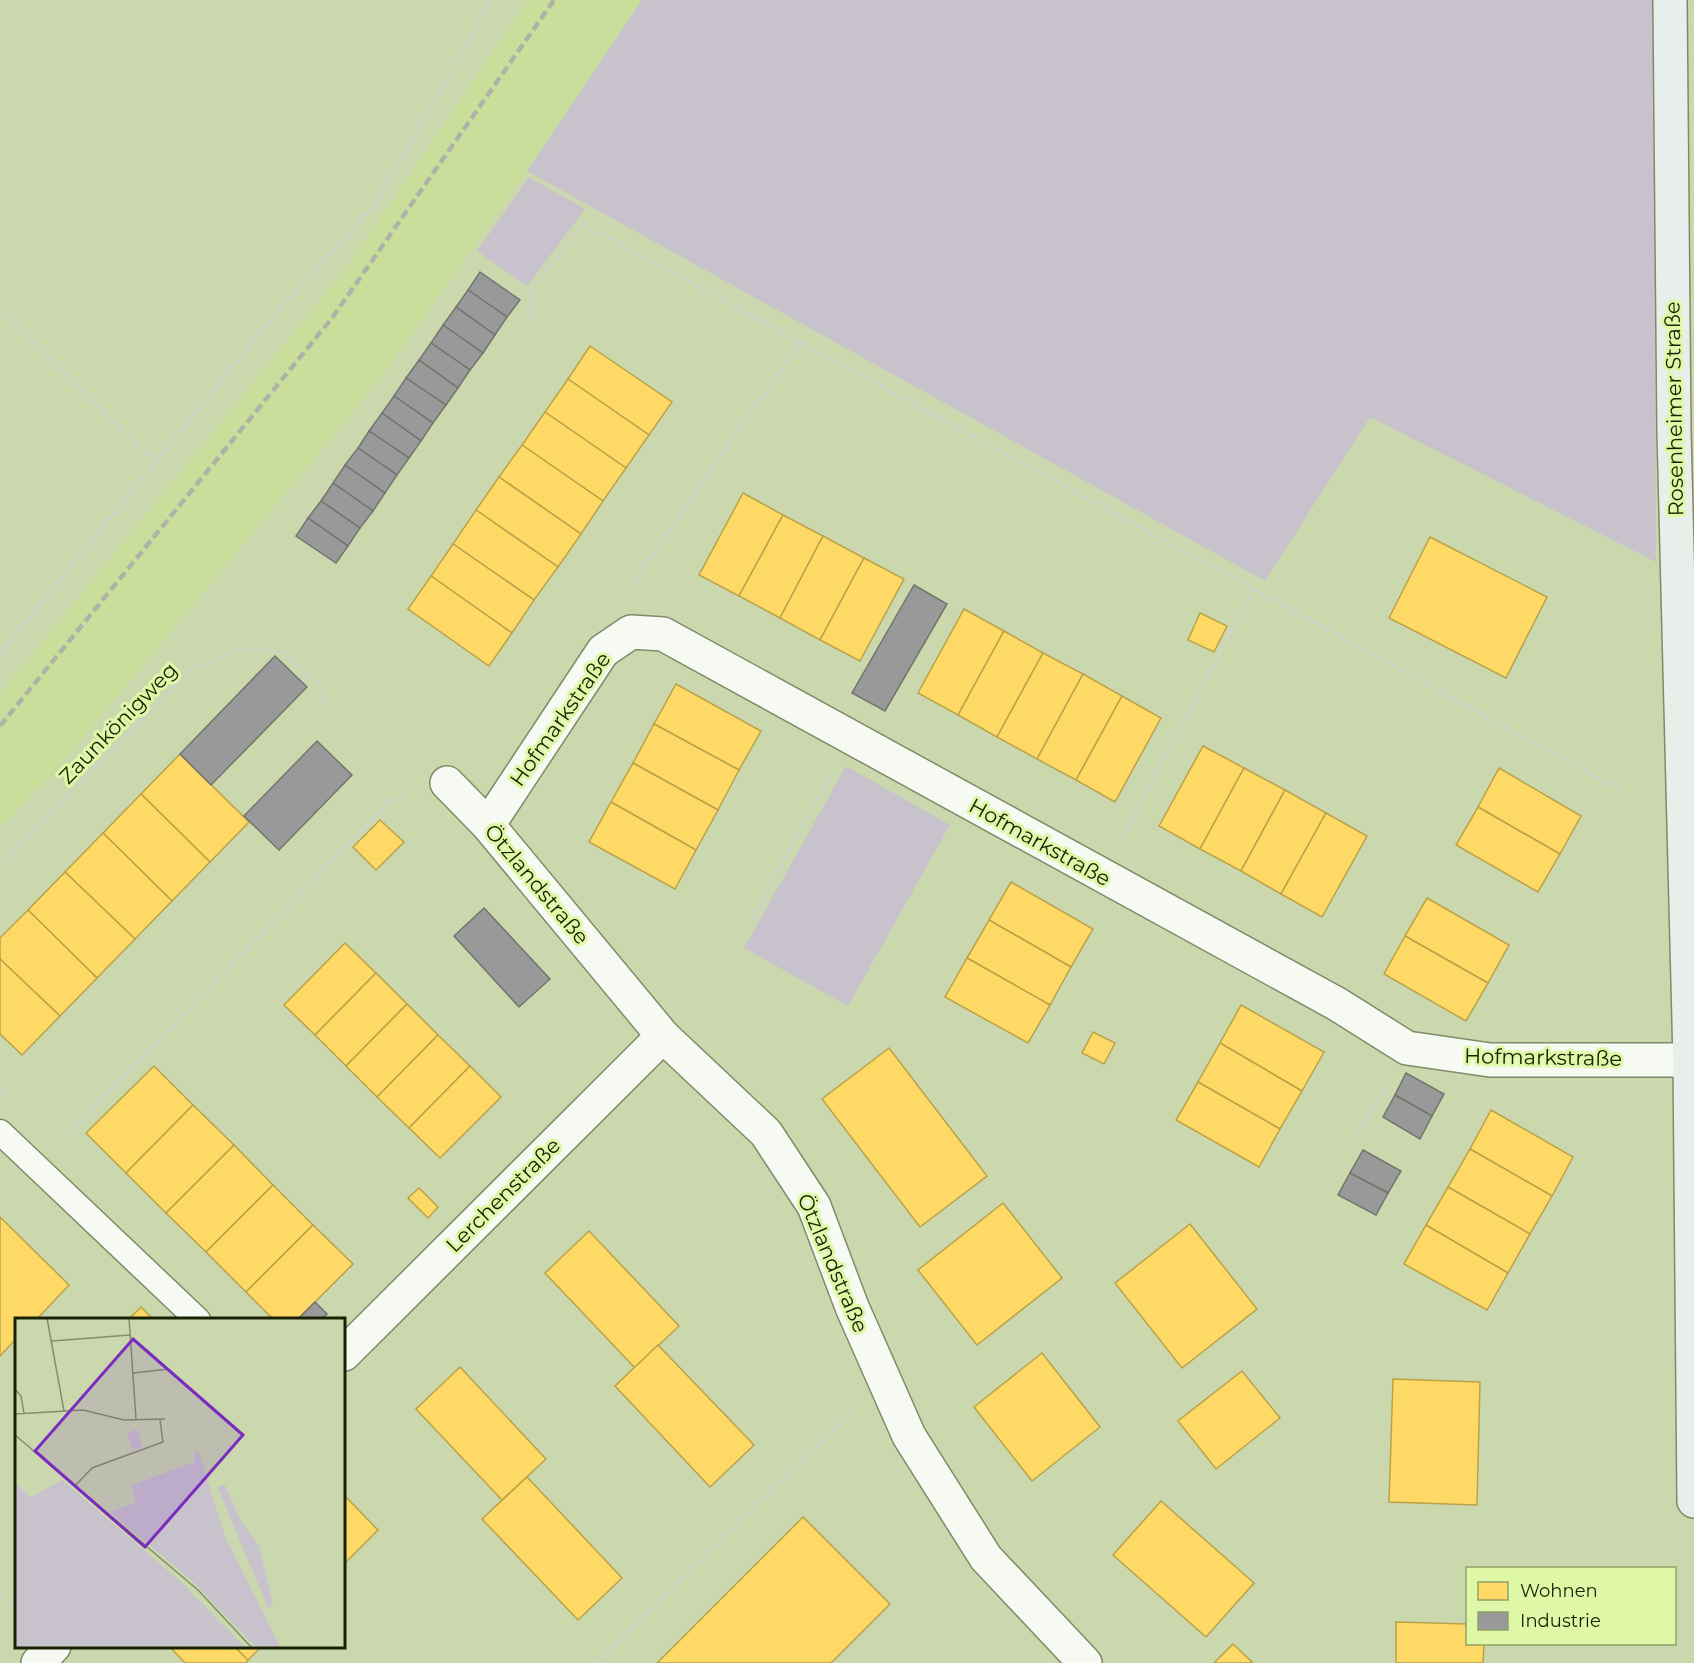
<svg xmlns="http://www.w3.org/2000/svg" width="1694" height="1663" viewBox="0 0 1694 1663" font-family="Montserrat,sans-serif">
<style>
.built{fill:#c9de9b}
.green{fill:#c8c2cc}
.homes{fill:#ffd966;stroke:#baa248;stroke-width:1.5}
.industry{fill:#999;stroke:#73756c;stroke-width:1.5}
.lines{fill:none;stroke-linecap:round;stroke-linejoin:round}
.lane-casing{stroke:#808a68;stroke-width:27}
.street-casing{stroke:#808a68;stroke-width:36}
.secondary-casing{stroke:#808a68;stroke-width:36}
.path{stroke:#ced3c5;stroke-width:4;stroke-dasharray:4.5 3;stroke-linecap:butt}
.lane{stroke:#f7f9f3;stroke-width:24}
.street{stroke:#f7f9f3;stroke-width:33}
.secondary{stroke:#e8eeea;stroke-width:33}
.rail{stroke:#afb2a7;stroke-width:4.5;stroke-dasharray:9 4.5;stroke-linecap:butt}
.labels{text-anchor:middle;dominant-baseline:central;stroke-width:6;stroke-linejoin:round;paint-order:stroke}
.street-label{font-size:21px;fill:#192203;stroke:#def8a8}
.inset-road{fill:none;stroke:#848f6a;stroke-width:1.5}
.view{fill:#7b2cbf;fill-opacity:0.15;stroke:#7b2cbf;stroke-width:3}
.inset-edge{fill:none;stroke:#192203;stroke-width:3}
</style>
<rect width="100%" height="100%" fill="#cbd8ae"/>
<polygon class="built" points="528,0 642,0 527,171 383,375 69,755 0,828 0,694 346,269"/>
<g class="green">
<polygon points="642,0 1654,0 1656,562 1370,417 1265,581 527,171"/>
<polygon points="529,177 585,209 527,286 477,251"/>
<polygon points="846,766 950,825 848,1006 744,948"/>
</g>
<g class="homes">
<polygon points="590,346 672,402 649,435 568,379"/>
<polygon points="568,379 649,435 626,468 545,412"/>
<polygon points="545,412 626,468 603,501 522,445"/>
<polygon points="522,445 603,501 581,534 499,477"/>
<polygon points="499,477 581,534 558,567 476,510"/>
<polygon points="743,493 783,515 739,596 699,575"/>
<polygon points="476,510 558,567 534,600 453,544"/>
<polygon points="783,515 823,536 780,618 739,596"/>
<polygon points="823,536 864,558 820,640 780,618"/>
<polygon points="1430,537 1547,597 1506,678 1389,618"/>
<polygon points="453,544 534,600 512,633 431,576"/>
<polygon points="864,558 904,579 860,661 820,640"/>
<polygon points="431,576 512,633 489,666 408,609"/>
<polygon points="964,609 1004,631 958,715 918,693"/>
<polygon points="1200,613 1227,626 1214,652 1188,640"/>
<polygon points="1004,631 1043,653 997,737 958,715"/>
<polygon points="1043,653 1083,674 1037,759 997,737"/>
<polygon points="1083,674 1122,696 1076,780 1037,759"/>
<polygon points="676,684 761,731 739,770 654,724"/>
<polygon points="1122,696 1161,718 1115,802 1076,780"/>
<polygon points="654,724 739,770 718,810 633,763"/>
<polygon points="1203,746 1244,768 1200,849 1159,826"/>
<polygon points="180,754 249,822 210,862 141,794"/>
<polygon points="633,763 718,810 696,850 611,802"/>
<polygon points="1244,768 1285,790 1241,871 1200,849"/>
<polygon points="1499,768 1581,816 1560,854 1478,807"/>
<polygon points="1285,790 1326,813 1281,894 1241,871"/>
<polygon points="141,794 210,862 172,901 103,833"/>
<polygon points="611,802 696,850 675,889 589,842"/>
<polygon points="1478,807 1560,854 1538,892 1456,845"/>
<polygon points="1326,813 1367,836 1322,917 1281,894"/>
<polygon points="380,820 404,842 376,870 353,847"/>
<polygon points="103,833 172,901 135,939 65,872"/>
<polygon points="65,872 135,939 97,978 28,910"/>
<polygon points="1011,882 1093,929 1071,967 989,920"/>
<polygon points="1427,898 1509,945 1488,983 1405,936"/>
<polygon points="28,910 97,978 60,1016 0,959 0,938"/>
<polygon points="989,920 1071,967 1050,1005 967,958"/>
<polygon points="1405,936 1488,983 1466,1021 1384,974"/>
<polygon points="345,943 376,973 315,1035 284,1005"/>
<polygon points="967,958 1050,1005 1028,1043 945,997"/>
<polygon points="0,959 60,1016 22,1055 0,1034"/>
<polygon points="376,973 407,1004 346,1066 315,1035"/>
<polygon points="407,1004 438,1035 377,1097 346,1066"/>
<polygon points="1241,1005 1324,1052 1302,1091 1220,1043"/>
<polygon points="1093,1032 1115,1043 1104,1064 1082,1053"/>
<polygon points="438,1035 470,1066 409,1128 377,1097"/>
<polygon points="1220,1043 1302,1091 1280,1129 1198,1082"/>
<polygon points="889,1048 987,1176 920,1227 822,1099"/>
<polygon points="154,1066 193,1105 126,1173 86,1133"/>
<polygon points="470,1066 501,1097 440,1158 409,1128"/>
<polygon points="1198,1082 1280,1129 1259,1167 1176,1120"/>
<polygon points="193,1105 234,1145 166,1213 126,1173"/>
<polygon points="1491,1110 1573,1157 1552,1196 1470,1149"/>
<polygon points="234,1145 273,1185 206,1252 166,1213"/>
<polygon points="1470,1149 1552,1196 1530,1234 1448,1187"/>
<polygon points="273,1185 313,1225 246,1292 206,1252"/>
<polygon points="1448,1187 1530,1234 1508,1273 1426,1225"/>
<polygon points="419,1188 438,1207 428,1218 408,1198"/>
<polygon points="1003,1203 1062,1278 977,1345 918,1270"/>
<polygon points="0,1217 69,1285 36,1320 16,1320 16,1339 0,1356"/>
<polygon points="1190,1224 1257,1309 1182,1368 1115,1283"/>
<polygon points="313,1225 353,1264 297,1320 274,1320 246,1292"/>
<polygon points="1426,1225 1508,1273 1487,1310 1404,1264"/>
<polygon points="589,1231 679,1326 635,1368 545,1273"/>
<polygon points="141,1307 154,1320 128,1320"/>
<polygon points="658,1345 754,1445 710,1487 615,1386"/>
<polygon points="1042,1353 1100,1427 1032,1481 974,1407"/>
<polygon points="460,1367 546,1459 502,1500 416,1409"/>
<polygon points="1242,1371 1280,1418 1216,1469 1178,1421"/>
<polygon points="1393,1379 1480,1382 1477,1505 1389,1502"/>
<polygon points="527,1477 622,1578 578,1620 482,1519"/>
<polygon points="344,1495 378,1530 346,1562 344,1560"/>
<polygon points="1161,1501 1254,1583 1206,1637 1113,1555"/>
<polygon points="803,1517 890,1604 831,1663 657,1663"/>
<polygon points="1396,1622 1468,1624 1468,1644 1484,1644 1483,1663 1396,1663"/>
<polygon points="1233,1644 1253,1663 1214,1663"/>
<polygon points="169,1646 234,1646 248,1660 246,1663 185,1663"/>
<polygon points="234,1646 262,1646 248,1660"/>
</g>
<g class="industry">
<polygon points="480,272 520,300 507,317 468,290"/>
<polygon points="468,290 507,317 495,335 456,307"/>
<polygon points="456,307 495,335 483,353 443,325"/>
<polygon points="443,325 483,353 470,370 431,343"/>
<polygon points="431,343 470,370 458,388 419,360"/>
<polygon points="419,360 458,388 446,405 406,378"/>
<polygon points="406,378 446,405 433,423 394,396"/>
<polygon points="394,396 433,423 421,441 382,413"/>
<polygon points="382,413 421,441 409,458 369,431"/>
<polygon points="369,431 409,458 397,475 358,448"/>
<polygon points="358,448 397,475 385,493 345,465"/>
<polygon points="345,465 385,493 373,511 333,483"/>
<polygon points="333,483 373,511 360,528 321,501"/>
<polygon points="321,501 360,528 348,546 308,518"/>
<polygon points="308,518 348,546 336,563 296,536"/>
<polygon points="914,585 947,604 885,711 852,693"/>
<polygon points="275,656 307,687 211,785 180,754"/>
<polygon points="317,741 352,775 279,850 244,816"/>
<polygon points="484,908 550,979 519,1007 454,936"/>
<polygon points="1406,1073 1444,1094 1432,1116 1395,1095"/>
<polygon points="1395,1095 1432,1116 1420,1139 1383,1117"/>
<polygon points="1363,1150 1401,1171 1388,1193 1350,1173"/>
<polygon points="1350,1173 1388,1193 1376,1215 1338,1195"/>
<polygon points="315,1302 327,1314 321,1320 297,1320"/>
</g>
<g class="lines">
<defs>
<polyline id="lane" points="0,1132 198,1320"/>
<g id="street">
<polyline points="447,783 488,825 663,1036 766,1133 814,1206 852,1307 909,1436 986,1558 1085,1663"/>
<polyline points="488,825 603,651 631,632 663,634 1337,1004 1407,1048 1490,1060 1690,1060"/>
<polyline points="344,1354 663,1036"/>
<polyline points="38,1663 54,1646"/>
</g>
<polyline id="secondary" points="1670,0 1674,432 1690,1060 1694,1501"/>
</defs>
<use href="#lane" class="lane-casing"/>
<use href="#street" class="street-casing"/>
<use href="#secondary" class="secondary-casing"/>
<g class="path">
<polyline points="0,310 156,463"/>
<polyline points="532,320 532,290 583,224 800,342 628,589"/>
<polyline points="800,342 1254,589 1122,837"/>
<polyline points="1254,589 1622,791"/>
<polyline points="0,655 272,317 374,206 469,42 489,0"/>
<polyline points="0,866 192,668 242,650 280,651 319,684 324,708"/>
<polyline points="752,919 830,774"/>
<polyline points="0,1087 7,1094"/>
<polyline points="1358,1135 1386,1086"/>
<polyline points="63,1139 390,801 406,796"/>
<polyline points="0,1595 16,1610"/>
<polyline points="596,1663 851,1412"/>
</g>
<use href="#lane" class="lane"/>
<use href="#street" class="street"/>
<use href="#secondary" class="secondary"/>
<polyline class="rail" points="0,726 332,318 554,0"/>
</g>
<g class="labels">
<g class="street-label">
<text transform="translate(1674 409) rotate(-91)">Rosenheimer Straße</text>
<text transform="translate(560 719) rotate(-55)">Hofmarkstraße</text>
<text transform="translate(118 723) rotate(-46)">Zaunkönigweg</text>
<text transform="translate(1040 842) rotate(29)">Hofmarkstraße</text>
<text transform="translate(537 884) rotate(50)">Ötzlandstraße</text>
<text transform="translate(1543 1057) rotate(1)">Hofmarkstraße</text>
<text transform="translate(503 1195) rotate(-45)">Lerchenstraße</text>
<text transform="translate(833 1263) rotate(67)">Ötzlandstraße</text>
</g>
</g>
<g transform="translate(15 1318)">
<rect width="330" height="330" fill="#cbd8ae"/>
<path d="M122 111 128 129 118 132 112 115ZM184 134 210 218 266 330H242L176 262 95 194 121 184 116 167 180 144 179 135ZM47 162 165 263 231 330H0V165L16 179ZM210 167 225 201 244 228 258 285 253 290 202 168Z" fill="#c8c2cc"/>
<path class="inset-road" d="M32 0 49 93M114 0 121 101M37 23 115 17M118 55 154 51M0 71 6 78 9 95M0 96 68 92 109 102 150 101M0 117 183 272 237 330M60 168 77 150 148 124 145 102"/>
<path class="view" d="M118 21 228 117 130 229 20 133Z"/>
<rect width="330" height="330" class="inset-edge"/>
</g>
<rect x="1466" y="1567" width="210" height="78" fill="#def8a8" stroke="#8fa266" stroke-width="1.5"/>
<rect x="1478" y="1582" width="30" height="18" fill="#ffd966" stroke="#8fa266" stroke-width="1.5"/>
<text x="1520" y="1597" font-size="18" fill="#192203">Wohnen</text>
<rect x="1478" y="1612" width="30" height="18" fill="#999999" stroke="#8fa266" stroke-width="1.5"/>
<text x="1520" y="1627" font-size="18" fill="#192203">Industrie</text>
</svg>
